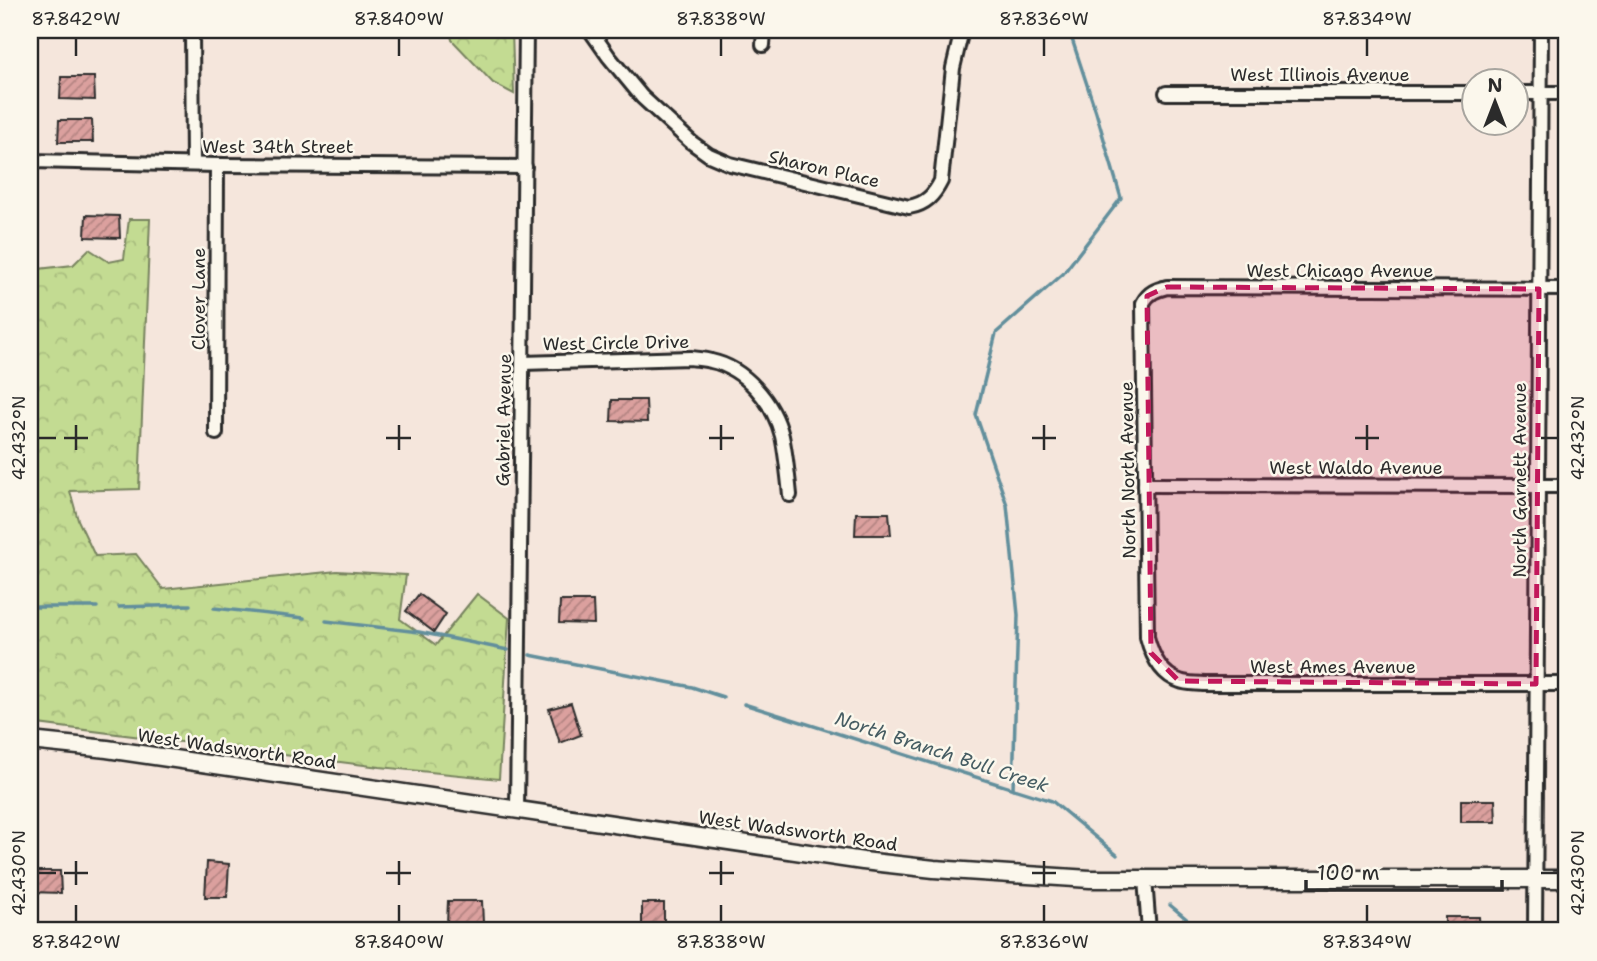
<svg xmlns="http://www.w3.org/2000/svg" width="1597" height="961" viewBox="0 0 1597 961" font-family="'Shantell Sans',sans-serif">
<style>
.forest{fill:url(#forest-crowns);stroke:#77835e;stroke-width:2}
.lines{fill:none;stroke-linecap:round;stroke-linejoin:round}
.stream{stroke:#628f9c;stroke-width:3.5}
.building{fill:url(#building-hatch);stroke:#2b2b2b;stroke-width:2}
.minor-casing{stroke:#2b2b2b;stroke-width:18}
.secondary-casing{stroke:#2b2b2b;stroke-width:21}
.minor{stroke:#fbf7ec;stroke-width:12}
.secondary{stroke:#fbf7ec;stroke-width:16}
.marked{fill:#c2185b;fill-opacity:0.2;stroke:#c2185b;stroke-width:5;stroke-dasharray:14 9;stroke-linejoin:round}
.ticks{fill:none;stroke:#2b2b2b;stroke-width:2.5}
.labels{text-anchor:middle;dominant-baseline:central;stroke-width:5;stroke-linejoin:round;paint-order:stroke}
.street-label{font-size:18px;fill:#2b2b2b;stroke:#fbf7ec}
.water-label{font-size:19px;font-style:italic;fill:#465d63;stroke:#fbf7ec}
.neatline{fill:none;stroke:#2b2b2b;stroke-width:2.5}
.ticks-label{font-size:18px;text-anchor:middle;fill:#2b2b2b}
</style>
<defs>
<pattern id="forest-crowns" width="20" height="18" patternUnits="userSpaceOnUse" patternTransform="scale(1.75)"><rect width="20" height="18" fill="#c3db92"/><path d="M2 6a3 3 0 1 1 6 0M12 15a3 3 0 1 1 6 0" fill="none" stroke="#a8bc7e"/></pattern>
<pattern id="building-hatch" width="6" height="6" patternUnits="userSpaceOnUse" patternTransform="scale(1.75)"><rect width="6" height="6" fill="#dba09e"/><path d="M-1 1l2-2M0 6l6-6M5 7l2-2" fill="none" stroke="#b28381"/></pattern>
</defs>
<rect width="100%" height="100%" fill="#f5e6dc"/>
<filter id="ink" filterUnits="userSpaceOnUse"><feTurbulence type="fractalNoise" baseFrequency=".0143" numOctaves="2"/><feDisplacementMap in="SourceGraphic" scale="14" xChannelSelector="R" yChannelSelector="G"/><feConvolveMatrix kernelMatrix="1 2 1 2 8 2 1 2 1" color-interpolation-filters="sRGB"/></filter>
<g filter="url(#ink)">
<g class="forest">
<polygon points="450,30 512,30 514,94 493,83 452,40"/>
<polygon points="129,219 150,219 139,489 70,491 78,520 95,556 136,554 163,589 337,571 406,575 400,619 436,645 477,594 509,618 499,779 380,767 30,723 30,270 73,265 89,249 109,262 124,259"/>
</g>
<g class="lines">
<g class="stream">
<polyline points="30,607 97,607"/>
<polyline points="119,607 190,605"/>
<polyline points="214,608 304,618"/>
<polyline points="326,621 419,632 508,650"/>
<polyline points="530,655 692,687 723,697"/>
<polyline points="744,704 1052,801 1117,855"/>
<polyline points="1013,789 1018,615 1007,505 976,415 996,333 1063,274 1121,198 1096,112 1069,30"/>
<polyline points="1170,905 1201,931"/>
</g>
</g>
<g class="building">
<polygon points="61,77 94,77 95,100 60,99"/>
<polygon points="59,120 92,120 93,142 58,142"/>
<polygon points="86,215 119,216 120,238 85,237"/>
<polygon points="612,400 646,400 647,422 611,421"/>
<polygon points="856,513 889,513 891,535 855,535"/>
<polygon points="419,594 446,614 434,632 406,611"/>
<polygon points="560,601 593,601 594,624 559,623"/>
<polygon points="571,703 581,735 560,743 549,709"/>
<polygon points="1461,800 1495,800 1496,822 1461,822"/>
<polygon points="207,862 229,864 227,897 205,897"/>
<polygon points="30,871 60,871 61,893 30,892"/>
<polygon points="448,901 482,901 483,923 447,923"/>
<rect x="642" y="903" width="22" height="28"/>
<polygon points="1445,917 1479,917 1480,931 1445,931"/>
</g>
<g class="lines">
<defs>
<g id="minor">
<polyline points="192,30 193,164"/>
<path d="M590 30 609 57 642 97 691 142 709 155 730 164 909 207C926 204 934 195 941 181L953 68 962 30"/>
<polyline points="763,45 764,30"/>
<polyline points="1166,93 1474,93"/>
<polyline points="1516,93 1567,93"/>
<polyline points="30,161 217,165 525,167"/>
<path d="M1567 289 1167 287C1156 290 1149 292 1143 303L1147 637C1152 656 1161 675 1180 681 1187 684 1196 683 1203 684H1567"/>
<path d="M523 363 690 358C697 359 704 359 711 361 745 368 774 403 782 436 786 455 788 475 790 495"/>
<polyline points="216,433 217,165"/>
<polyline points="1145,485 1567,486"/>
<polyline points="517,810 526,30"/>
<polyline points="1145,879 1149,931"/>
<polyline points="1535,931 1541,30"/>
</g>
<polyline id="secondary" points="30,741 107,749 863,861 934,869 1090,879 1567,879"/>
</defs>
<use href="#minor" class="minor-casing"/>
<use href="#secondary" class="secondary-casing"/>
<use href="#minor" class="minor"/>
<use href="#secondary" class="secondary"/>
</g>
</g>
<path class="marked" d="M1167 287 1539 289 1536 684 1179 681 1151 653 1147 296Z"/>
<path class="ticks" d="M76 38V56M399 38V56M721 38V56M1044 38V56M1367 38V56M76 425V450M399 425V450M721 425V450M1044 425V450M1367 425V450M38 438H56M64 438H88M386 438H411M709 438H734M1032 438H1056M1355 438H1379M1541 438H1558M76 861V885M399 861V885M721 861V885M1044 861V885M38 873H56M64 873H88M386 873H411M709 873H734M1032 873H1056M1541 873H1558M76 905V922M399 905V922M721 905V922M1044 905V922M1367 905V922"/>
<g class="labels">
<g class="street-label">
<text x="1320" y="75">West Illinois Avenue</text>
<text x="278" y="147">West 34th Street</text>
<text transform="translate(824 169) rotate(13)">Sharon Place</text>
<text x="1340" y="271">West Chicago Avenue</text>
<text transform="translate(199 299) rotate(-90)">Clover Lane</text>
<text transform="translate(616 343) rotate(-1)">West Circle Drive</text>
<text transform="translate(504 420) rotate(-89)">Gabriel Avenue</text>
<text x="1356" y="468">West Waldo Avenue</text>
<text transform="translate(1128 470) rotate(-91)">North North Avenue</text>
<text transform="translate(1520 480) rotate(-90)">North Garnett Avenue</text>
<text x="1333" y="667">West Ames Avenue</text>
<text transform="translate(237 749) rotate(8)">West Wadsworth Road</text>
<text transform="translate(798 831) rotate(8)">West Wadsworth Road</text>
</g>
<g class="water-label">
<text transform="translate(942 752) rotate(18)">North Branch Bull Creek</text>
</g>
</g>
<rect width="1597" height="961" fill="none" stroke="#fbf7ec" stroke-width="77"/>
<g transform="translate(1495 102)"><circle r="33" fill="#fbf7ec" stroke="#a8a59f" stroke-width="2"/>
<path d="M0-5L12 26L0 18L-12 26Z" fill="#2b2b2b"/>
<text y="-10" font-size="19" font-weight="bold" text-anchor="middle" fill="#2b2b2b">N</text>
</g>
<path d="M1306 880v10h196v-10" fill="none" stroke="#2b2b2b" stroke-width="3.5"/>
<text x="1317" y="880" font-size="21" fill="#2b2b2b" stroke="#fbf7ec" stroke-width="5" paint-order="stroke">100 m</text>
<rect x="38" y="38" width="1520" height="884" class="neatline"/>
<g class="ticks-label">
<text x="76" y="25">87.842°W</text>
<text x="399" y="25">87.840°W</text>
<text x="721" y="25">87.838°W</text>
<text x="1044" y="25">87.836°W</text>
<text x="1367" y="25">87.834°W</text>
<text transform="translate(19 438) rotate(-90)" y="6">42.432°N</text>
<text transform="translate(1578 438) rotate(-90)" y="6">42.432°N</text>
<text transform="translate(19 873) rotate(-90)" y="6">42.430°N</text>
<text transform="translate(1578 873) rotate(-90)" y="6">42.430°N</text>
<text x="76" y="948">87.842°W</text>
<text x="399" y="948">87.840°W</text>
<text x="721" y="948">87.838°W</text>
<text x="1044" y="948">87.836°W</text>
<text x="1367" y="948">87.834°W</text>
</g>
</svg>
